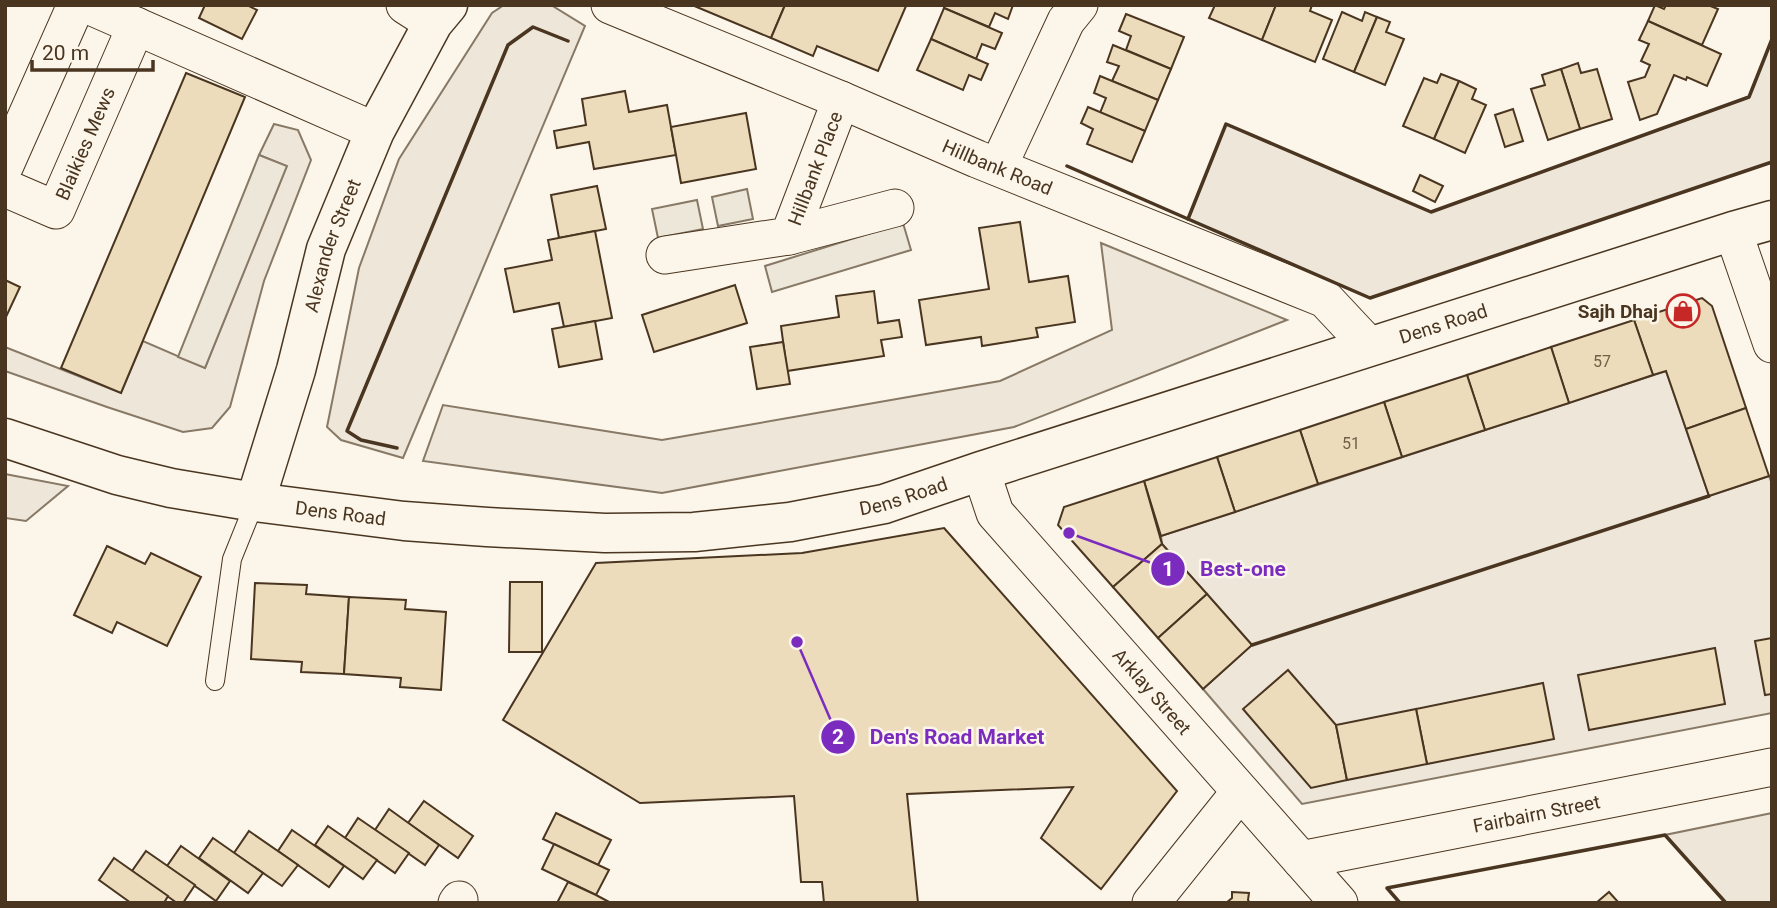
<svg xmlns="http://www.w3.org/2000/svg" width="1777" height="908" viewBox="0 0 1777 908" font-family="Roboto,sans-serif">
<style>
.green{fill:#ede6d9;stroke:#887966;stroke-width:2}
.parking{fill:#ede7d9;stroke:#887966;stroke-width:2}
.building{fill:#ecdcbc;stroke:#4a3520;stroke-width:2}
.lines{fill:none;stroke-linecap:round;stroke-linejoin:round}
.service-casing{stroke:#4a3520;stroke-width:20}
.minor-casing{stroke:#4a3520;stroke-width:39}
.tertiary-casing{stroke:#4a3520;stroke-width:41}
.secondary-casing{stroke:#4a3520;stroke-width:41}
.service{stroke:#fbf6e9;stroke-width:18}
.minor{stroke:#fbf6e9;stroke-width:37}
.tertiary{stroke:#fbf6e9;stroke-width:38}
.secondary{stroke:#fbf6e9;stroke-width:38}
.wall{stroke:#4a3520;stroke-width:3.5}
.labels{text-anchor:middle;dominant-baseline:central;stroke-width:5;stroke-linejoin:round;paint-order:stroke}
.number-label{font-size:16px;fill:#725f47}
.street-label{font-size:19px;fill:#4a3520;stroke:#fbf6e9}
.poi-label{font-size:19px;font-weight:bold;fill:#4a3520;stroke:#fbf6e9;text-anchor:end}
.leader{fill:none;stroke:#7b2cbf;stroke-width:2.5}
.callout-dot{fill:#7b2cbf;stroke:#fbf6e9;stroke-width:2.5}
.mark-label{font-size:21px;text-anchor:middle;font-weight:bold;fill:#fff}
.callout-label{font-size:21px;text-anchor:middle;font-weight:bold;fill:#7b2cbf;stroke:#fbf6e9;stroke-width:5;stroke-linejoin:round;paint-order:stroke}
</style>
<rect width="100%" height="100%" fill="#fbf6e9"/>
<g class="green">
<polygon points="504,5 551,5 585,26 403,458 341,440 327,427 359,268 399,159 492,13"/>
<polygon points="1772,39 1772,162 1370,298 1188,219 1226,124 1431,212 1749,97"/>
<polygon points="274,124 298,130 311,160 264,281 230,407 212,428 183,432 107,407 5,371 5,347 121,393 143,341 205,368 286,166 259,155"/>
<polygon points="1101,243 1287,320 1014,427 662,493 423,461 443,405 662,440 1000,381 1112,330"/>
<polygon points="1666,371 1709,496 1769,476 1772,484 1772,713 1302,804 1203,689 1252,645 1162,544 1161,536"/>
<polygon points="5,474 68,486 26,521 5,518"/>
<polygon points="1772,813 1772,903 1726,903 1665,835"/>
</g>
<g class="parking">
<polygon points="259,155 287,166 205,368 178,357"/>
<polygon points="747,189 753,219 718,226 712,197"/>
<polygon points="697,200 703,229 658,238 652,209"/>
<polygon points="903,223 911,250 772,292 765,266"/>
</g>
<g class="building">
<polygon points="205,5 247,5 257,10 242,39 199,18"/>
<polygon points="692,5 785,5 771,38"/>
<polygon points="785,5 903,5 906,6 878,71 817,46 813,56 771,38"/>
<polygon points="945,5 1013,5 1008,19 995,13 989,27 944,8"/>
<polygon points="1215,5 1276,5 1262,40 1209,18"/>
<polygon points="1276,5 1312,5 1310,11 1332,20 1315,62 1262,40"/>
<polygon points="1655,5 1664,9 1666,5 1708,5 1718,9 1702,45 1648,21"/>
<polygon points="944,8 1002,33 995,49 982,44 976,59 931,39"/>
<polygon points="1342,12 1362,21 1365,12 1377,17 1354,72 1323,59"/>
<polygon points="1126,14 1184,37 1171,69 1126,50 1131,36 1119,31"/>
<polygon points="1377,17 1390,22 1386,32 1404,39 1385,85 1354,72"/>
<polygon points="1648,21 1721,54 1707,86 1687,77 1686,80 1674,75 1657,114 1640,120 1628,82 1645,77 1650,65 1641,61 1649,44 1639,40"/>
<polygon points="931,39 988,64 981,80 969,75 963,90 917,70"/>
<polygon points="1113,45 1171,69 1158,100 1112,81 1119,66 1107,62"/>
<polygon points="1578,63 1581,73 1597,69 1612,119 1580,129 1561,69"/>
<polygon points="1561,69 1580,129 1548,140 1531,89 1545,85 1542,75"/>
<polygon points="186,73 245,97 121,393 61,368"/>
<polygon points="1441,74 1459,81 1434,139 1403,126 1424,78 1437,83"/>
<polygon points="1100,76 1158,100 1145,131 1100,113 1106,98 1094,93"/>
<polygon points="1459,81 1476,89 1472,99 1486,105 1465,153 1434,139"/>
<polygon points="625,91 629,112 667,105 676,155 594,169 589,142 557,148 554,131 586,125 582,99"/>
<polygon points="1088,107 1145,131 1132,162 1087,144 1093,129 1081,123"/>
<polygon points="1513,109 1523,141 1505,147 1495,115"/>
<polygon points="746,113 756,169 681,183 671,127"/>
<polygon points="1420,175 1443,186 1435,202 1413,191"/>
<polygon points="597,186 606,229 559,238 551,195"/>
<polygon points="1020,222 1029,282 1068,276 1075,322 1036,328 1038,337 982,346 981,337 926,345 919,300 989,289 979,228"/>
<polygon points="595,231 612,318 564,327 559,303 514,312 505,269 552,260 548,240"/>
<polygon points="5,280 20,287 5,319"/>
<polygon points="735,285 747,323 654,352 642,315"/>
<polygon points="874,291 878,323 899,320 902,337 881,340 884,356 787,371 781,326 839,317 836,296"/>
<polygon points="1702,298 1712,306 1746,408 1686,429 1666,371 1653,375 1634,320"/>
<polygon points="1634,320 1653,375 1569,403 1551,347"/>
<polygon points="595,321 602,359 559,367 552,329"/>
<polygon points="783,342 790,384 757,389 750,347"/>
<polygon points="1551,347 1569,403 1485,430 1467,375"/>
<polygon points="1467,375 1485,430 1402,457 1384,402"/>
<polygon points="1384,402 1402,457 1318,484 1300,430"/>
<polygon points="1746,408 1769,476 1709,496 1686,429"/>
<polygon points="1300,430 1318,484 1235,512 1217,457"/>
<polygon points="1217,457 1235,512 1161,536 1144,481"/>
<polygon points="1144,481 1162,544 1113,587 1058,525 1064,507"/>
<polygon points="944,528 1177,791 1101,889 1041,838 1073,787 907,794 918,903 824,903 822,882 801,882 794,796 640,803 503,720 596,563 802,553"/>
<polygon points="1162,544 1207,594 1158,638 1113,587"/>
<polygon points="107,546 145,564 151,553 201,577 167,646 117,622 112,633 74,615"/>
<polygon points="510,582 542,582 542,652 509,652"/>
<polygon points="255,583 307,585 306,594 349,597 344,674 301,672 302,662 251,659"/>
<polygon points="1207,594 1252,645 1203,689 1158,638"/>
<polygon points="349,597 406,600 405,609 446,612 441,690 400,687 401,678 344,674"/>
<polygon points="1772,638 1772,694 1765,695 1755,641"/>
<polygon points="1715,648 1725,704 1589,730 1578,675"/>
<polygon points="1288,670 1336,725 1347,780 1311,788 1243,709"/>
<polygon points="1543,683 1554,739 1427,764 1416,709"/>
<polygon points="1416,709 1427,764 1347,780 1336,725"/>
<polygon points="424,801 473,836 458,858 408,823"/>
<polygon points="389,809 439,845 425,865 375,830"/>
<polygon points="556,813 611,840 598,865 543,839"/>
<polygon points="358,818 409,853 395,873 345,838"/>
<polygon points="328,826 377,860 363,879 315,845"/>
<polygon points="292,830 344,866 329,887 278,851"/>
<polygon points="249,831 298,865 282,886 234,853"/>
<polygon points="213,838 263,873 248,893 199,858"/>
<polygon points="554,844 609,870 596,895 542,869"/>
<polygon points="181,846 230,881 216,901 167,866"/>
<polygon points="146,851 195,885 183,903 177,903 132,871"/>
<polygon points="114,858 168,896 164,903 131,903 99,880"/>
<polygon points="568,882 596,895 611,903 557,903"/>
<polygon points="1232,892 1249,893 1248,900 1250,903 1226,903 1232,898"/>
<polygon points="1609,892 1619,903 1596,903"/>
</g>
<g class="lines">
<defs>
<polyline id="service" points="215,681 232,559 255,502"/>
<g id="minor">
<polyline points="88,5 375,131"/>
<polyline points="405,5 433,23"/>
<path id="s1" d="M610 5 841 100 977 159 1325 299 1369 346"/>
<polyline points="5,165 76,5"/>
<polyline points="998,167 1066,21 1079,5"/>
<path id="s2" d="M5 188 56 210 136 26"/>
<polyline points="1733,231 1772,344"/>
<polyline points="789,236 895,208"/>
<path id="s3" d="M665 255 789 236 841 100"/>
<path id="s4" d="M981 471 995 513 1339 903"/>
<path id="s5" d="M1301 860 1772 767"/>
<polyline points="457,903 459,900"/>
<polyline points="1151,903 1240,792"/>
</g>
<g id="tertiary">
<path id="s6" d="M255 502 296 370 326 249 375 131 433 23 448 5"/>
</g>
<g id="secondary">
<path id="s7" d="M5 438 117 475 171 488 255 502 404 521 487 527 605 533 694 532 790 522 884 504 981 471 1733 231 1772 220"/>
</g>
</defs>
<use href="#service" class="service-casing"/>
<use href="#minor" class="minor-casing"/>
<use href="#tertiary" class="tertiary-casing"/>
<use href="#secondary" class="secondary-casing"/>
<use href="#service" class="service"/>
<use href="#minor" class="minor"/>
<use href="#tertiary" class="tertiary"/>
<use href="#secondary" class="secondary"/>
<g class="wall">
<polyline points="1067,166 1188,219 1226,124 1431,212 1749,97 1772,39"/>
<polyline points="1188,219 1370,298 1772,162"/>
<polyline points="397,448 361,440 347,431 508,45 533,27 568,41"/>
<polyline points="1252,645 1709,496"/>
<polyline points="1400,903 1387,888 1665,835 1726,903"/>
</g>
</g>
<defs>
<symbol id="shop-ring" viewBox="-11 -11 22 22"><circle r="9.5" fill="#fbf6e9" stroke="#c62828" stroke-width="1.5"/><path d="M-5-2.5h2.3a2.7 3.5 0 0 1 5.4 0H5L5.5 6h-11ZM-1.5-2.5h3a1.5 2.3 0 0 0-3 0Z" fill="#c62828"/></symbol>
</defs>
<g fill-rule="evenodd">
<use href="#shop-ring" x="1664" y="292" width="38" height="38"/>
</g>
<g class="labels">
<g class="number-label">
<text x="1602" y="361">57</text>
<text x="1351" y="443">51</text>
</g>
<g class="street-label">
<text stroke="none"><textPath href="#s2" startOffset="128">Blaikies Mews</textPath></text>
<text stroke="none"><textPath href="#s1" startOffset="420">Hillbank Road</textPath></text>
<text stroke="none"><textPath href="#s3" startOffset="198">Hillbank Place</textPath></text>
<text stroke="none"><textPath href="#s6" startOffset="268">Alexander Street</textPath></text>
<text stroke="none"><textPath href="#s7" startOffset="1479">Dens Road</textPath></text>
<text stroke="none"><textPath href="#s7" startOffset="912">Dens Road</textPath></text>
<text stroke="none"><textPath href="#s7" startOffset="345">Dens Road</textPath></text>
<text stroke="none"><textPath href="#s4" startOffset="282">Arklay Street</textPath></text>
<text stroke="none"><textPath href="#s5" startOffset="240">Fairbairn Street</textPath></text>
</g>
<g class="poi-label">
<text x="1658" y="311">Sajh Dhaj</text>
</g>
</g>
<path class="leader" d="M1069 533L1168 569M797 642L838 737"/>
<g class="callout-dot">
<circle cx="1069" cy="533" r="7"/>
<circle cx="797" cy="642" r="7"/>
<circle cx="1168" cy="569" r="18"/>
<circle cx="838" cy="737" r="18"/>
</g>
<g class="mark-label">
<text x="1168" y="576">1</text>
<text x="838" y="744">2</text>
</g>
<g class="callout-label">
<text x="1243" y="576">Best-one</text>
<text x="957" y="744">Den's Road Market</text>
</g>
<rect width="1777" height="908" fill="none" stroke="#4a3520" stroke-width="14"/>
<path d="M32 60v10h121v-10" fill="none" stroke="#4a3520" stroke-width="3.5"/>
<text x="42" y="60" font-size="21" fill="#4a3520" stroke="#fbf6e9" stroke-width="5" paint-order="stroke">20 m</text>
</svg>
